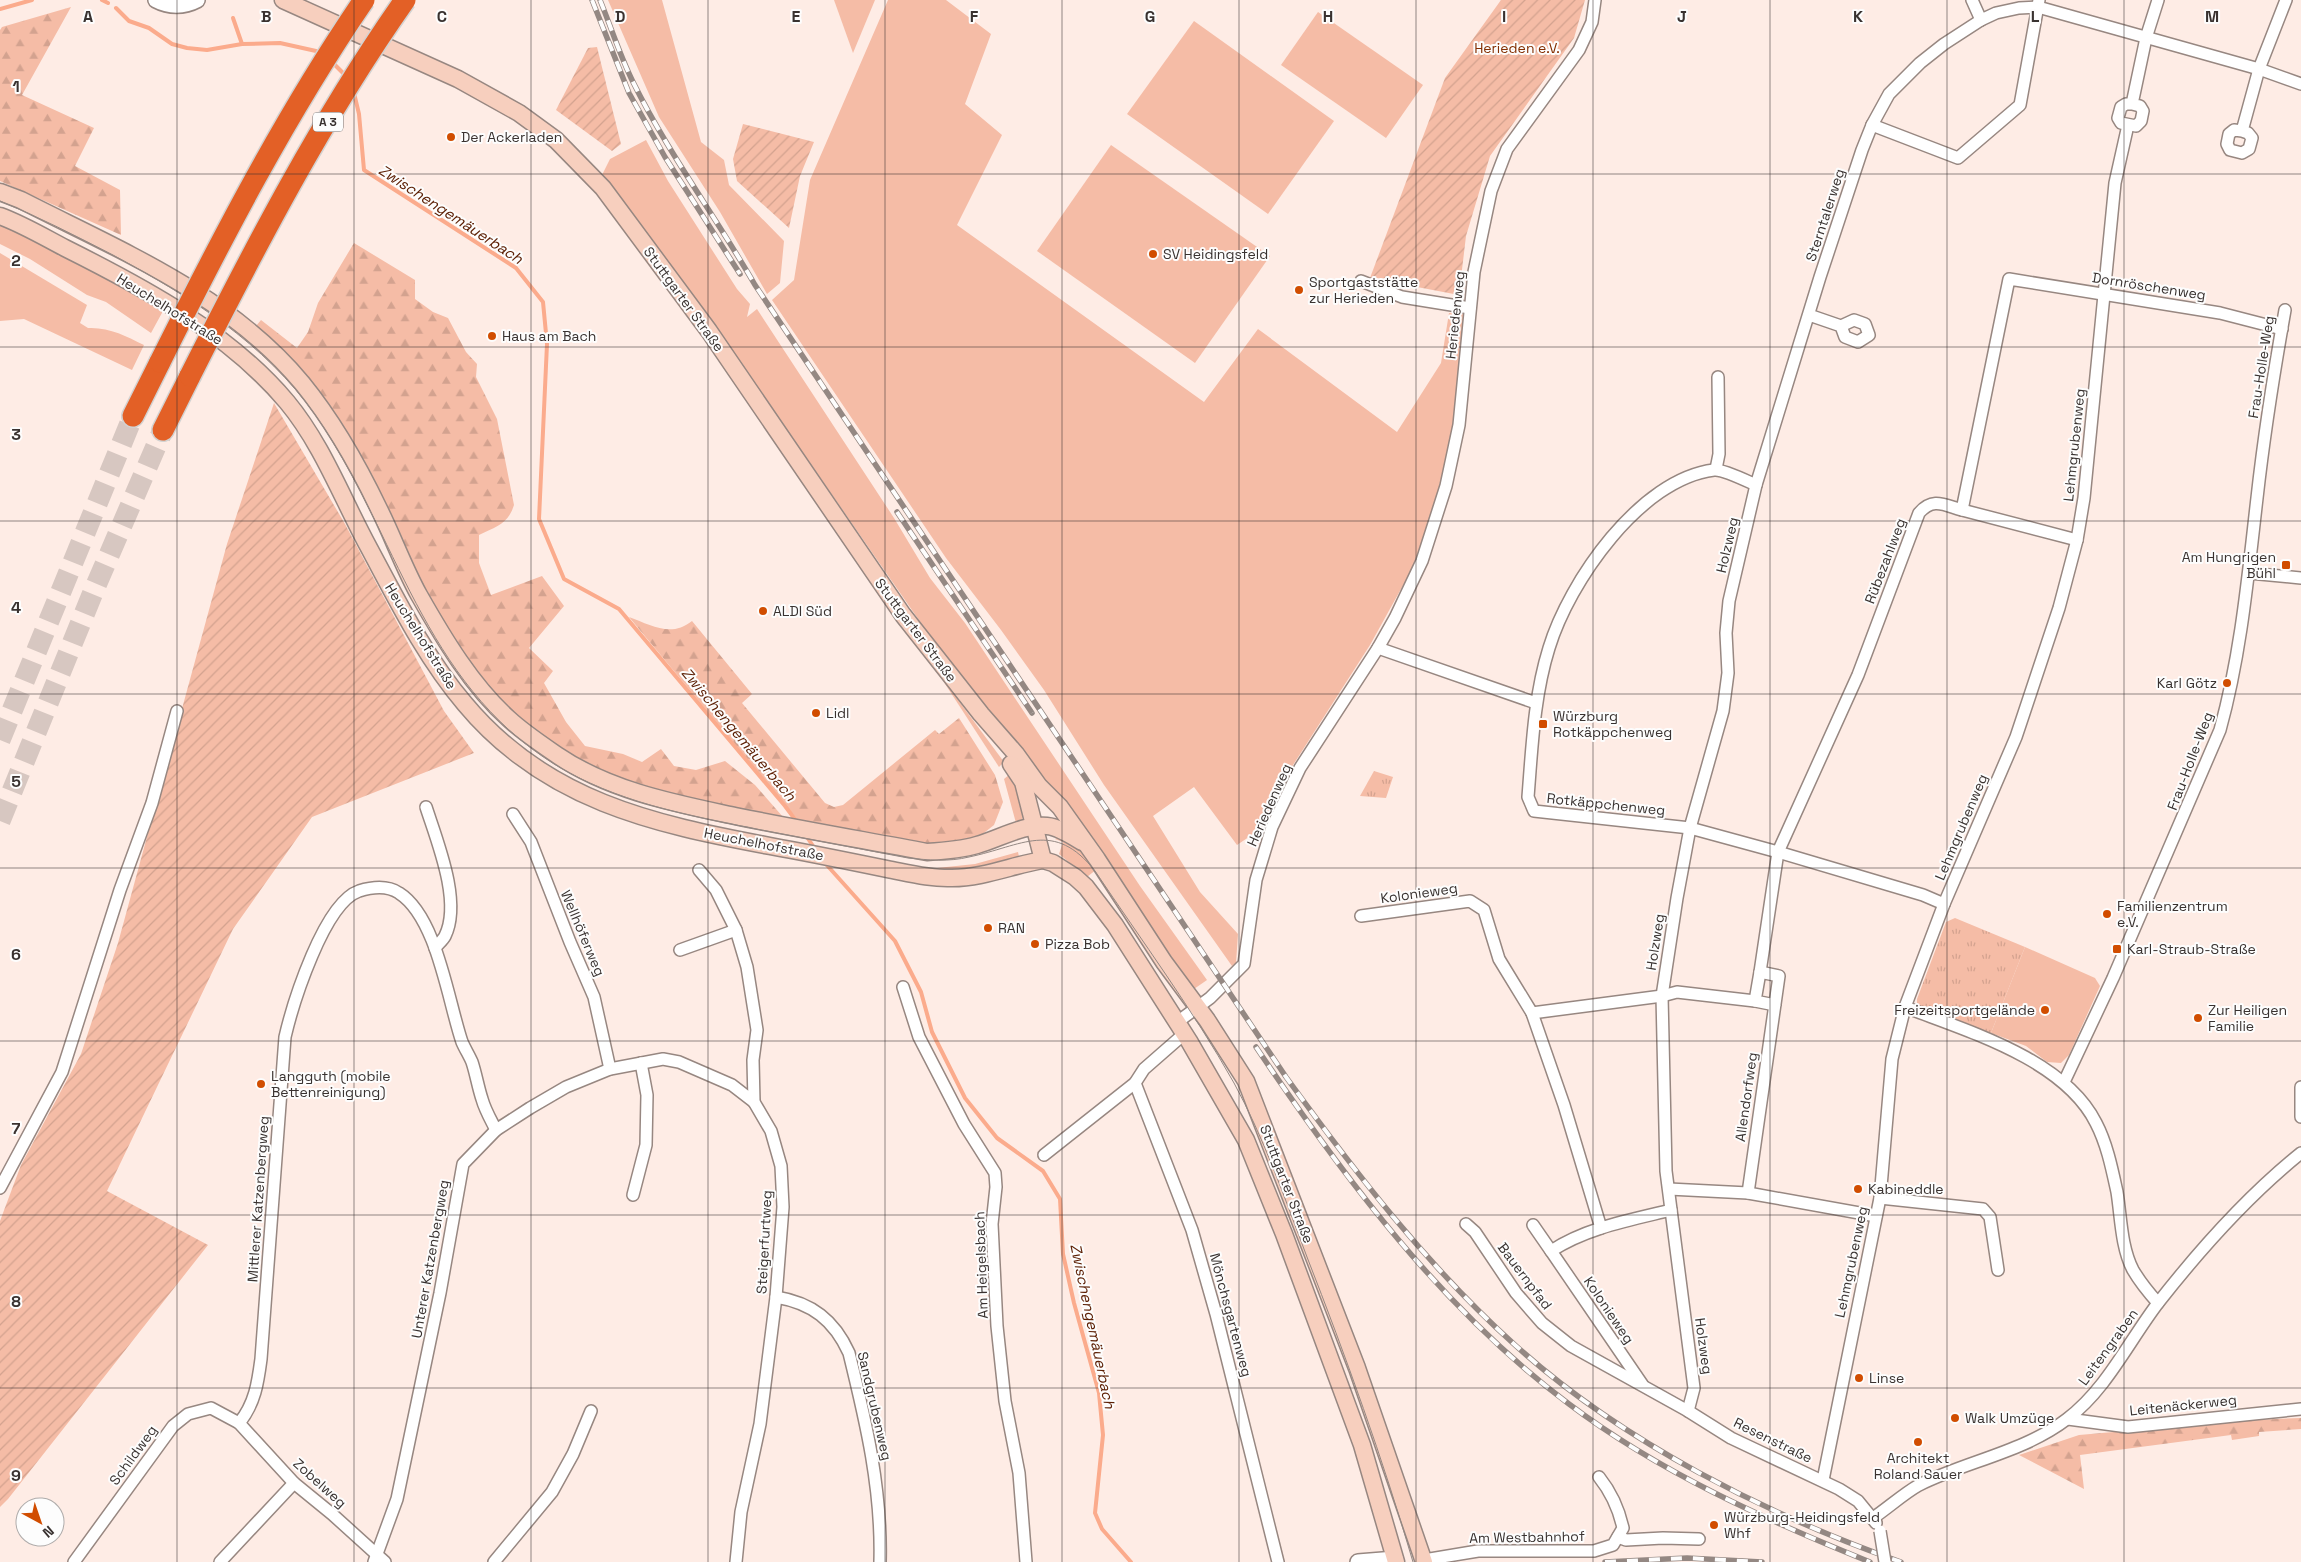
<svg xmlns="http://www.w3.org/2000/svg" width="2301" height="1562" viewBox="0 0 2301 1562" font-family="'Space Grotesk',sans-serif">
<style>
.grass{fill:#f5bca6}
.forest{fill:url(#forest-firs)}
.park{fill:url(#park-tufts)}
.garden{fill:url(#garden-furrows)}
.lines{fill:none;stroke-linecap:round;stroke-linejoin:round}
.stream{stroke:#fbab8c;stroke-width:4}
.motorway-tunnel{stroke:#d7c7c1;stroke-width:21;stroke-dasharray:21 11;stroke-linecap:butt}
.minor-casing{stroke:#978781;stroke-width:14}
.tertiary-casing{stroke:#978781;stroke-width:18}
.secondary-casing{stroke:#978781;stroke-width:19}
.motorway-casing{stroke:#d3d2d1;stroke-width:24}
.minor{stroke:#fff;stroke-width:11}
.tertiary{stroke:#fff;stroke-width:15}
.secondary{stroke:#f7cfbe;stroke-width:16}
.motorway{stroke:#e36026;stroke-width:21}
.tram{stroke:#948883;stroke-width:1}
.rail-casing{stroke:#948883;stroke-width:5.5}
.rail{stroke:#fdfdfd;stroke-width:4;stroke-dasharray:11;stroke-linecap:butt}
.minor-bridge-casing{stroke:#978781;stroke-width:14;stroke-linecap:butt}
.motorway-bridge-casing{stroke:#d3d2d1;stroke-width:24;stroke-linecap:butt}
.minor-bridge{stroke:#fff;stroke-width:11}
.motorway-bridge{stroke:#e36026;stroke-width:21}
.grid{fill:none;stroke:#393230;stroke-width:1;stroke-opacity:0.55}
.poi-dot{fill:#d14d00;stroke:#fdfdfd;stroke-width:2}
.labels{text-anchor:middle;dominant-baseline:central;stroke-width:4;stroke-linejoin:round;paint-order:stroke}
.shield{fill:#fdfdfd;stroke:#746f6e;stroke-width:1}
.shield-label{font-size:12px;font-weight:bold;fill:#393230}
.park-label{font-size:14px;fill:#832e01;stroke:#fdfdfd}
.poi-label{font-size:14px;fill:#393230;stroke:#fdfdfd;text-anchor:start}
.street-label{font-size:14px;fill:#393230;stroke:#fdfdfd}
.water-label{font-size:15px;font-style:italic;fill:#5d2005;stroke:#fdfdfd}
.grid-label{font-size:16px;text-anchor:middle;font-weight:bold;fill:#393230;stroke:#fdfdfd;stroke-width:4;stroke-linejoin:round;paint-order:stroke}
</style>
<defs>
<pattern id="forest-firs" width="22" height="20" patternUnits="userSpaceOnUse" patternTransform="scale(1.25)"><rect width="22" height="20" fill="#f5bca6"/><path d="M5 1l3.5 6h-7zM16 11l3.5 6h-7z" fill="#d3a28f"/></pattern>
<pattern id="park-tufts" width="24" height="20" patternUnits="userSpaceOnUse" patternTransform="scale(1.25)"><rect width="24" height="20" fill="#f5bca6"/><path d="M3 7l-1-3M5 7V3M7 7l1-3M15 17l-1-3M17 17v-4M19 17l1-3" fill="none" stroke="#d3a28f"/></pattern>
<pattern id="garden-furrows" width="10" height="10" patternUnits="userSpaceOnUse" patternTransform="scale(1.25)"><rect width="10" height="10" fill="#f5bca6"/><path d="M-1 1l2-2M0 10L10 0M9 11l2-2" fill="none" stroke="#d3a28f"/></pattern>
</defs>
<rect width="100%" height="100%" fill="#feece5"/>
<g class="grass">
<polygon points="608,0 662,0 701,142 724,160 729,185 784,241 780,283 767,294 720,212 659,117"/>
<polygon points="834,0 875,0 853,53"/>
<polygon points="888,0 946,0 991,34 965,104 1002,135 957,225 1204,402 1258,329 1397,432 1441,363 1449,313 1465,313 1454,424 1439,487 1417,560 1370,645 1293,765 1262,828 1237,845 1194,787 1153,816 1200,892 1238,934 1236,963 1232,966 1104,785 1044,690 1001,630 946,558 772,300 794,280 810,180"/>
<polygon points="1318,12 1423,85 1386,138 1281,65"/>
<polygon points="1194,21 1334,121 1268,214 1127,114"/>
<polygon points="646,140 668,181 737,289 750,304 747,317 757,309 894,518 930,578 965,623 1140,886 1207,980 1194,989 1160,946 1084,831 1046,781 939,649 812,466 601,177 610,159"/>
<polygon points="1111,145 1270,256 1195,363 1037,251"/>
<polygon points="0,222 116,278 113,283 163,311 151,333 106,302 87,295 30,259 0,244"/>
<path d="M0 253 87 305 80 323 88 328C109 327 126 336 144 345L132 370 24 319 0 321Z"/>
<polygon points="938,673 1004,762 999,767"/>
<path d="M1010 774C1017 786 1026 808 1022 821L1016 823 1004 779Z"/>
<polygon points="1059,836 1073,841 1097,869 1087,877 1059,854 1063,842 1055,839"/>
<polygon points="1018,852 1019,857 981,867 936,870 937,868 975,864"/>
<polygon points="2025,947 2095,978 2100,986 2069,1055 2061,1063 2047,1062 2026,1046 1991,1033"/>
</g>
<g class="forest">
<polygon points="71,7 22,95 94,128 75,166 120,190 121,235 0,181 0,30 2,27"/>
<path d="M354 243 415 280V299L433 312 448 318 466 352 477 364 476 377 497 419 514 505C508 524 497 526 479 535V563L491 595 542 576 564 606 529 648 553 671 544 683 566 722 585 746 623 754 642 762 661 749 674 766 696 770 725 761 755 785 783 817 678 798 598 770 569 754 515 714 485 683 443 621 423 588 386 506 349 435 314 385 256 326 261 320 297 348 308 332 318 303Z"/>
<path d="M629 617C651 625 671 638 692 621L752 694 742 703 825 803 834 807 843 805 935 730 939 734 959 718 995 775 1003 802 994 825 975 840 927 846 798 820Z"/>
<polygon points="2301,1418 2301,1429 2259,1432 2259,1436 2232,1440 2231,1435 2080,1455 2084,1489 2019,1455 2079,1435 2252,1420"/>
</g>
<g class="park">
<polygon points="1374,771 1393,777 1386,798 1360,796"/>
<polygon points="1955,918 2025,947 1991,1033 1917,1007 1917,999 1946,922"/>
</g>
<g class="garden">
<polygon points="1501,0 1585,0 1574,38 1490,156 1466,236 1459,295 1370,278 1445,78"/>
<polygon points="597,47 621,144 612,151 556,110 588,48"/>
<polygon points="743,124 814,142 800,176 789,228 737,181 733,159"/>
<polygon points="274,403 345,524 444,711 474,753 312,817 233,929 107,1191 208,1245 8,1499 0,1507 0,1221 21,1165 81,1054 118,943 227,544"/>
</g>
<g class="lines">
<g class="stream">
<polyline points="102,0 108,3"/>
<polyline points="116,8 129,21 149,28 172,44 187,48 207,50 242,44 280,43 316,51 321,54"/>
<polyline points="0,9 32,0"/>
<polyline points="233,18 242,44"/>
<polyline points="331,61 347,77"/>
<polyline points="354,93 359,114 364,170 516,268 543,302 547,344 539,519 564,579 619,609 785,806 797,822"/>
<polyline points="805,834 815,849"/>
<polyline points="825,863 895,941 921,992 932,1032 965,1098 997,1138 1043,1171 1060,1199 1063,1254 1074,1303 1099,1393 1103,1435 1095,1513 1102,1529 1131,1562"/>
</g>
<g class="motorway-tunnel">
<polyline points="0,740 133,416"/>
<polyline points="0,821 94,590 163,430"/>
</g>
<defs>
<g id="minor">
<polyline points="1972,0 1981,20"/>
<polyline points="2132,104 2126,104 2121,107 2118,118 2121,123 2136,126 2141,121 2143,111 2140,106 2132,104 2146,38 2158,0"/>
<polyline points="1872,125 1958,158 2020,105 2039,0"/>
<polyline points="2242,131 2234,130 2229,134 2227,144 2230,150 2242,153 2249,149 2252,138 2248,133 2242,131 2259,69 2286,0"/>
<polyline points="1361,281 1402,297 1470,308"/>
<polyline points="1809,315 1841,326 1845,337 1858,342 1869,335 1865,324 1854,320 1841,326"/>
<polyline points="1716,469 1719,454 1718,377"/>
<path d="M1756 485C1747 481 1723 469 1714 470 1640 479 1569 582 1549 648 1534 696 1532 747 1528 797L1534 811 1690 828 1778 852 1923 895 1944 904"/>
<polyline points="1962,510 2077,540"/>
<polyline points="2249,573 2301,578"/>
<polyline points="1378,648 1536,703"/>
<path d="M426 807C437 841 462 902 445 936 443 940 438 944 435 948"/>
<polyline points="513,814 531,842 570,942 594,997 610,1069"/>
<polyline points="699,870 716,890 736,930 747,967 757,1030 753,1060 754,1102 771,1131 781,1166 783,1207 776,1297 760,1424 741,1512 736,1562"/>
<polyline points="1361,916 1470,901 1484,910 1499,959 1532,1013 1564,1105 1601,1228"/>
<polyline points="680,950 736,930"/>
<path d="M1760 972 1778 852 1858 675 1919 513C1933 497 1944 505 1962 510L2009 279 2220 313 2282 329"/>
<polyline points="903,987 919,1037 964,1124 995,1173 996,1187 992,1224 997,1326 1005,1401 1019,1473 1026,1562"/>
<path d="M1905 1007C1967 1031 2064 1059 2096 1123 2107 1144 2112 1169 2117 1192 2121 1217 2121 1247 2133 1270 2140 1282 2149 1293 2158 1303"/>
<polyline points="1532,1013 1662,996 1677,992 1755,1001"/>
<polyline points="1176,1023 1210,998 1244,964 1256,880 1272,827 1300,768 1378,648 1395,618 1422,561 1446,486 1459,425 1474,272 1491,191 1507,149 1579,50 1592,22 1595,0"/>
<path d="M2064 1082 2113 978 2220 730C2241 654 2248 576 2257 498 2264 435 2274 372 2285 310"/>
<polyline points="1135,1083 1192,1230 1216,1314 1278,1562"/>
<polyline points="2301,1087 2301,1117"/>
<polyline points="1044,1155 1135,1083 1144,1069 1184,1034"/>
<polyline points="0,1188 62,1072 120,890 152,803 177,711"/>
<polyline points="1669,1189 1748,1193 1876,1216"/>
<polyline points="1748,1193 1779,976 1760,972 1755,1001 1775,1005"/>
<polyline points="633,1195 646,1145 647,1095 641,1063"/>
<polyline points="1880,1198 1983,1209 1990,1217 1998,1270"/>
<polyline points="1466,1224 1475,1232 1516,1293 1542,1323 1571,1346 1688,1411 1731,1438 1839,1489 1858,1501 1876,1523"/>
<path d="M1533 1225 1551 1251C1586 1228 1630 1220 1671 1210"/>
<polyline points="1551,1251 1642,1384"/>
<path d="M776 1297C812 1303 834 1320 849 1353 866 1422 882 1490 880 1562"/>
<polyline points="1688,1411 1694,1388 1666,1171 1662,996 1677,898 1690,828 1723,711 1728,673 1726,633 1729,601 1756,485 1820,277 1862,150 1872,125 1889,94 1920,63 1944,44 1981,20 1996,13 2019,8 2038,7 2259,69 2301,84"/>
<polyline points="2068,1419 2128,1427 2301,1409"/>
<path d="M239 1423C255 1404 258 1382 261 1359L285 1037C293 1003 324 903 359 891 372 887 387 885 399 893 437 917 448 1001 462 1042 465 1049 469 1055 472 1062 476 1074 478 1087 482 1099 485 1110 491 1120 496 1130"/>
<polyline points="1823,1480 1880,1198 1892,1059 1905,1007 1944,904 2016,737 2059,608 2077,540 2084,498 2115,183 2128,125"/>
<path d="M1873 1518C1888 1508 1903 1494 1919 1485 1967 1461 2024 1452 2067 1419 2106 1390 2129 1341 2158 1303 2198 1252 2250 1194 2301 1153"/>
<polyline points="1618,1537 1626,1540 1663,1538 1699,1539"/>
<path d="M1424 1560 1478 1551H1594L1613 1545 1623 1528C1619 1510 1611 1492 1599 1477"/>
<polyline points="74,1562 173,1426 188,1414 211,1408 239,1423 294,1483 332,1514 385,1562"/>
<polyline points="220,1562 294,1483"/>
<polyline points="374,1562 397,1499 440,1293 463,1164 496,1130 530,1108 566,1087 610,1069 663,1059 679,1062 732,1085 754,1102"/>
<polyline points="494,1562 552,1492 573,1454 591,1411"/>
</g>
<g id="tertiary">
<path d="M156 0C169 7 184 7 197 0"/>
<polyline points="1358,1562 1395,1559"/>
</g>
<g id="secondary">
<polyline points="283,0 458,79 519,113 556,140 603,188 709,331 903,615 981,714 1016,754 1039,786 1060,807 1097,859 1164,962 1207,1020 1246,1081 1357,1368 1424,1562"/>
<path d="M0 192 21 200C121 251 229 295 302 383 333 421 358 465 379 509 393 537 404 568 419 595 444 639 472 686 509 719 523 732 541 744 557 755 610 791 674 803 735 816 799 829 863 840 927 852 944 851 960 850 977 845 999 839 1023 824 1047 826 1059 827 1072 836 1082 842"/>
<path d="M0 216C22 224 44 237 65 248 145 288 229 333 287 402 322 444 342 498 368 546 397 600 425 657 465 704 545 800 652 824 770 846 809 853 848 861 887 869 908 873 931 879 952 878 983 878 1013 865 1043 860L1053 863 1075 877 1086 887 1115 925 1189 1041 1246 1140 1284 1234 1362 1445 1396 1562"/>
<polyline points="1011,764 1023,782 1043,860"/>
</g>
<g id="motorway">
<polyline points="133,416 160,362"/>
<polyline points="163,430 190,376"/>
</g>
</defs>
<use href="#minor" class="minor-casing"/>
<use href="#tertiary" class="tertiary-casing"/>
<use href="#secondary" class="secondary-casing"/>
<use href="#motorway" class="motorway-casing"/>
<use href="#minor" class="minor"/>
<use href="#tertiary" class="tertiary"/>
<use href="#secondary" class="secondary"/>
<use href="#motorway" class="motorway"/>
<path class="tram" d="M0 201C39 217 76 236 113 255 189 296 265 343 316 416 398 535 422 681 554 764 616 802 686 815 756 829 807 839 857 848 908 858 928 860 949 862 969 857 1022 846 1054 819 1095 871 1142 941 1193 1010 1234 1083 1264 1138 1285 1199 1307 1257 1346 1357 1383 1459 1413 1562"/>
<defs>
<g id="rail">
<polyline points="592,0 629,93 665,157 740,274"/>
<path d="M600 0C611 27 620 56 633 82 668 153 716 217 755 285L1286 1077C1355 1172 1427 1266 1515 1345 1621 1441 1767 1515 1901 1562"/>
<polyline points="897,512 1032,713"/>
<path d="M1256 1047C1344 1178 1442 1309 1569 1404 1659 1472 1766 1520 1870 1562"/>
<polyline points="1605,1562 1687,1558 1762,1562"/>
</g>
</defs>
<use href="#rail" class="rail-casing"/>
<use href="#rail" class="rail"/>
<defs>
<polyline id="minor-bridge" points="1880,1531 1885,1562"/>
<g id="motorway-bridge">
<path d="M160 362C222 238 286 114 364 0"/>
<path d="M190 376C255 247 322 118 405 0"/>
</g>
</defs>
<use href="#minor-bridge" class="minor-bridge-casing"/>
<use href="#motorway-bridge" class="motorway-bridge-casing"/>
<use href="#minor-bridge" class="minor-bridge"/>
<use href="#motorway-bridge" class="motorway-bridge"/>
</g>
<path class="grid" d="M177 0V1562M354 0V1562M531 0V1562M708 0V1562M885 0V1562M1062 0V1562M1239 0V1562M1416 0V1562M1593 0V1562M1770 0V1562M1947 0V1562M2124 0V1562M0 174H2301M0 347H2301M0 521H2301M0 694H2301M0 868H2301M0 1041H2301M0 1215H2301M0 1388H2301"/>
<g class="poi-dot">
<circle cx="451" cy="137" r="5"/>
<circle cx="1153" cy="254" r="5"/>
<circle cx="1299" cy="290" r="5"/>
<circle cx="492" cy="336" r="5"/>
<rect x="2281" y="560" width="10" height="10" rx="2.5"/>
<circle cx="763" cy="611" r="5"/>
<circle cx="2227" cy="683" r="5"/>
<circle cx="816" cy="713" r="5"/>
<rect x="1538" y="719" width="10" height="10" rx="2.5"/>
<circle cx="2107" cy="914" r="5"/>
<circle cx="988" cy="928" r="5"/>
<circle cx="1035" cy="944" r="5"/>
<rect x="2112" y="944" width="10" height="10" rx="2.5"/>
<circle cx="2045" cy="1010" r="5"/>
<circle cx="2198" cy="1018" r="5"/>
<circle cx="261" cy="1084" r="5"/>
<circle cx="1858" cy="1189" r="5"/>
<circle cx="1859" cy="1378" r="5"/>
<circle cx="1955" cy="1418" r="5"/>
<circle cx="1918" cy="1442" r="5"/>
<circle cx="1714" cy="1525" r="5"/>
</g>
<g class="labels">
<rect class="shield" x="313" y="112.5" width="30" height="19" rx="4"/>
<g class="shield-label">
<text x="328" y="122">A 3</text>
</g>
<g class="park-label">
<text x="1517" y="48">Herieden e.V.</text>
</g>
<g class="poi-label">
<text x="461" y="137">Der Ackerladen</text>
<text x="1163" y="254">SV Heidingsfeld</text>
<text x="1309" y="282">Sportgaststätte<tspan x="1309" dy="16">zur Herieden</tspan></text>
<text x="502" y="336">Haus am Bach</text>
<text x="2276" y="557" text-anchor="end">Am Hungrigen<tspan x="2276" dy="16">Bühl</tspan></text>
<text x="773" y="611">ALDI Süd</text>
<text x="2217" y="683" text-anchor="end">Karl Götz</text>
<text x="826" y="713">Lidl</text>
<text x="1553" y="716">Würzburg<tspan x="1553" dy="16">Rotkäppchenweg</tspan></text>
<text x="2117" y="906">Familienzentrum<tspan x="2117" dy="16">e.V.</tspan></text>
<text x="998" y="928">RAN</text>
<text x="1045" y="944">Pizza Bob</text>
<text x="2127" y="949">Karl-Straub-Straße</text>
<text x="2035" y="1010" text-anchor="end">Freizeitsportgelände</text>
<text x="2208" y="1010">Zur Heiligen<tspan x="2208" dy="16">Familie</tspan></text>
<text x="271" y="1076">Langguth (mobile<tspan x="271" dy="16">Bettenreinigung)</tspan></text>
<text x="1868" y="1189">Kabineddle</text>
<text x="1869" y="1378">Linse</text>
<text x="1965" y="1418">Walk Umzüge</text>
<text x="1918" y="1458" text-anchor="middle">Architekt<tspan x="1918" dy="16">Roland Sauer</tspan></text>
<text x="1724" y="1517">Würzburg-Heidingsfeld<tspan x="1724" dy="16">Whf</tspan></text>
</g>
<g class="street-label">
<text transform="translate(1825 215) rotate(-72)">Sterntalerweg</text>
<text transform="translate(2149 286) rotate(9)">Dornröschenweg</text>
<text transform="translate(684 299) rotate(54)">Stuttgarter Straße</text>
<text transform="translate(170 309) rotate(32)">Heuchelhofstraße</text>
<text transform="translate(1455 315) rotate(-84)">Heriedenweg</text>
<text transform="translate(2261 367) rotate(-81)">Frau-Holle-Weg</text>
<text transform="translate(2074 445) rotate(-84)">Lehmgrubenweg</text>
<text transform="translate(1727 545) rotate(-77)">Holzweg</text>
<text transform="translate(1885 561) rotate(-69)">Rübezahlweg</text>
<text transform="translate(916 630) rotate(53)">Stuttgarter Straße</text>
<text transform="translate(421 636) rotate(58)">Heuchelhofstraße</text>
<text transform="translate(2190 761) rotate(-69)">Frau-Holle-Weg</text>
<text transform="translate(1606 804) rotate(6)">Rotkäppchenweg</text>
<text transform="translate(1269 805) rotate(-66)">Heriedenweg</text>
<text transform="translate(1961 827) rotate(-67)">Lehmgrubenweg</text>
<text transform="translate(764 844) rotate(11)">Heuchelhofstraße</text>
<text transform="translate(1419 893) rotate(-8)">Kolonieweg</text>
<text transform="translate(583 933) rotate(67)">Wellhöferweg</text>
<text transform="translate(1655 942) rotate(-81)">Holzweg</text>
<text transform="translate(1746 1097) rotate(-82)">Allendorfweg</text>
<text transform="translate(1287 1184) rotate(69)">Stuttgarter Straße</text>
<text transform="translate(258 1199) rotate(-86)">Mittlerer Katzenbergweg</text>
<text transform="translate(764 1242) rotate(-87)">Steigerfurtweg</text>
<text transform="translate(430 1259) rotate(-80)">Unterer Katzenbergweg</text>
<text transform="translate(1851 1262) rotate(-78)">Lehmgrubenweg</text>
<text transform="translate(981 1265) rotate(-92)">Am Heigelsbach</text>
<text transform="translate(1525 1276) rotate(53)">Bauernpfad</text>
<text transform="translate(1609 1310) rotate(56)">Kolonieweg</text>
<text transform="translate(1231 1315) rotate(75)">Mönchsgartenweg</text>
<text transform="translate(1704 1346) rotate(82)">Holzweg</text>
<text transform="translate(2108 1347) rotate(-54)">Leitengraben</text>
<text transform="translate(2183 1405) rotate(-6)">Leitenäckerweg</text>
<text transform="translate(875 1406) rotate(77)">Sandgrubenweg</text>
<text transform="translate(1773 1440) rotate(26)">Resenstraße</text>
<text transform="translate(133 1455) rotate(-54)">Schildweg</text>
<text transform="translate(320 1483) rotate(42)">Zobelweg</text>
<text transform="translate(1527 1537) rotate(-1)">Am Westbahnhof</text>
</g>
<g class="water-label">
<text transform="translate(451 214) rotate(33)">Zwischengemäuerbach</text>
<text transform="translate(739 734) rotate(50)">Zwischengemäuerbach</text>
<text transform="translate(1093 1326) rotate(78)">Zwischengemäuerbach</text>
</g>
</g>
<g class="grid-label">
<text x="88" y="22">A</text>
<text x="266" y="22">B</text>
<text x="442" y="22">C</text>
<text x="620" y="22">D</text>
<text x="796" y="22">E</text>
<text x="974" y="22">F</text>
<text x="1150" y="22">G</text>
<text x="1328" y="22">H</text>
<text x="1504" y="22">I</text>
<text x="1682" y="22">J</text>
<text x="1858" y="22">K</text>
<text x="2035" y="22">L</text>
<text x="2212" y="22">M</text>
<text x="16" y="92">1</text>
<text x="16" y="266">2</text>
<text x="16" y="440">3</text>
<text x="16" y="613">4</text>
<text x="16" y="787">5</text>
<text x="16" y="960">6</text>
<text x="16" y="1134">7</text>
<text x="16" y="1307">8</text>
<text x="16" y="1481">9</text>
</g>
<g transform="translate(40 1522) rotate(140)"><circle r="24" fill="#fdfdfd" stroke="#afacab"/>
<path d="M0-4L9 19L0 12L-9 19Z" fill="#d14d00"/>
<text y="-8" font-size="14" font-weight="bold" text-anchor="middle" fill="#393230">N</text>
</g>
</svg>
